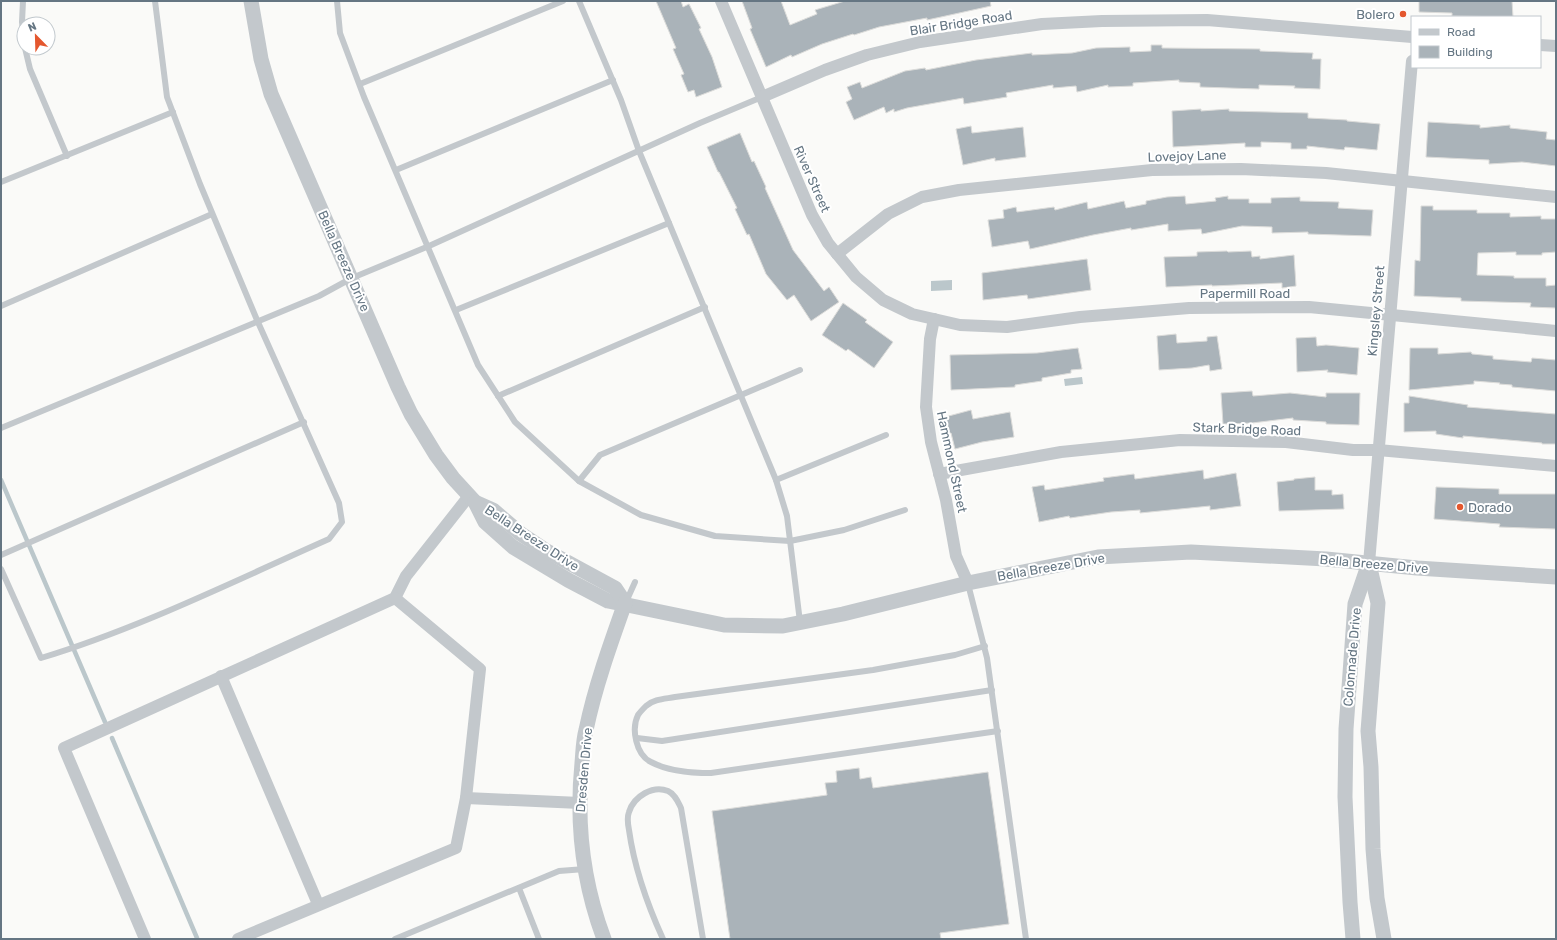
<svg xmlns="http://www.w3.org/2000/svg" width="1557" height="940" viewBox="0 0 1557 940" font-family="Rubik,sans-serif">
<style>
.water{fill:#bbc7cb}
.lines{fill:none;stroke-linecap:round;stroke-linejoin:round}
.stream{stroke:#bbc7cb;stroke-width:4.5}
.building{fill:#aab3b9;stroke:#dcdcda}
.service{stroke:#c3c8cc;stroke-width:6}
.minor{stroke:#c3c8cc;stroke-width:12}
.tertiary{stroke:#c3c8cc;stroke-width:15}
.poi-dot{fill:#e4572e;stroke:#fff;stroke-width:1.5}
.labels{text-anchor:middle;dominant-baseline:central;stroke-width:4;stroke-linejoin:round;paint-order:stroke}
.poi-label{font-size:13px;fill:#657683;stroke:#fff;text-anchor:end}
.street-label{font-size:13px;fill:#657683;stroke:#fff}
</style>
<rect width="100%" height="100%" fill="#fafaf8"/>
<g class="water">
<polygon points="952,280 952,290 931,291 931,281"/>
<polygon points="1082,377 1083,384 1065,386 1064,379"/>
</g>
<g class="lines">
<g class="stream">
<polyline points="1,480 105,722"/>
<polyline points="112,738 197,938"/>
</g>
</g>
<g class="building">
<polygon points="656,1 681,1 683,7 689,4 701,28 699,29 712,57 722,87 696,97 694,90 688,92 681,75 684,74 673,49 676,48"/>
<polygon points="742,1 781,1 790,25 817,14 815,10 845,1 990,1 991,6 941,17 927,20 927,18 879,27 854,35 853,34 822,44 792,57 791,55 766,67 750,29 752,28"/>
<polygon points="1419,1 1512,1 1513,17 1452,16 1452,13 1419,12"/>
<polygon points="1151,45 1162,45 1162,48 1260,49 1260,51 1313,53 1312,59 1321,59 1320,89 1294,88 1295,86 1259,85 1259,89 1200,87 1200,83 1179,82 1179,80 1133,83 1133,86 1108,87 1108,85 1077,92 1076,86 1053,88 1053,85 1006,93 1007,97 964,104 963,98 907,108 894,112 894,109 886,113 884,107 854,120 846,102 852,99 847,87 860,82 862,88 905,71 925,68 926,70 976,60 1032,53 1032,55 1072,53 1096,48 1130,47 1130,52 1151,51"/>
<polygon points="1201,109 1201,111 1229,109 1229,111 1308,113 1308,118 1347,120 1347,121 1380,124 1377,150 1345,147 1344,150 1307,146 1307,149 1291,149 1291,143 1261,142 1261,147 1245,147 1245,143 1173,147 1172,111"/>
<polygon points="1428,122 1480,125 1480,128 1510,125 1510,128 1547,132 1546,139 1556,140 1556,166 1522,162 1489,164 1489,160 1426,157"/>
<polygon points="971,126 972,133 1023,127 1026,157 995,161 995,158 963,165 956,129"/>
<polygon points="740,133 752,162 754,161 766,187 765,188 793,250 824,291 829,287 839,302 811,321 794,295 787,300 766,274 749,234 747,235 735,209 737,208 719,172 718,172 707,147"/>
<polygon points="1185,196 1186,204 1216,201 1215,198 1228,196 1228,199 1249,199 1249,203 1271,203 1271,198 1300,197 1300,201 1339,202 1338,208 1373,210 1371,236 1308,234 1308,232 1272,233 1272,227 1242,226 1202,234 1201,229 1168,231 1168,224 1131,230 1131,228 1093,235 1030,249 1028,241 992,247 988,220 1004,218 1003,210 1016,207 1017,212 1054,207 1055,210 1087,202 1088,209 1124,201 1126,208 1146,204 1146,201 1167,197"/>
<polygon points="1421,206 1433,206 1433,210 1477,210 1477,213 1510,213 1510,217 1541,216 1541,219 1556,219 1556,252 1542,253 1542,255 1516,255 1516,252 1478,253 1477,275 1514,276 1514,278 1546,278 1546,286 1556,285 1556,308 1530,307 1531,303 1461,301 1461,298 1414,296 1415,260 1420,261"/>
<polygon points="1227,251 1228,252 1251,251 1252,257 1260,256 1260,259 1294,255 1296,286 1282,288 1282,283 1212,286 1212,285 1166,287 1164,257 1197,256 1197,252"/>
<polygon points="1087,259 1091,290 1028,299 1027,295 983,300 982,273"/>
<polygon points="843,303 867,320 865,322 893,342 874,368 848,349 846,351 822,335"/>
<polygon points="1176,334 1177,343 1207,341 1207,337 1217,336 1222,369 1210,371 1209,365 1192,368 1159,370 1157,336"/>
<polygon points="1316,337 1317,346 1326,345 1359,348 1357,375 1327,372 1328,370 1297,372 1296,338"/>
<polygon points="1078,348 1082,369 1071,370 1071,373 1042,378 1042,381 1015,385 1015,387 951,390 950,355 1037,353"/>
<polygon points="1410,348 1438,348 1438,354 1471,352 1472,354 1493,356 1493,359 1531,362 1532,358 1556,360 1556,391 1512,387 1512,385 1499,384 1500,383 1474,381 1474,384 1409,390"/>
<polygon points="1252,391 1253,396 1290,393 1326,397 1326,393 1360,393 1359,425 1326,424 1326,422 1293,420 1293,418 1252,423 1223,424 1221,393"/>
<polygon points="1409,396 1468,405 1467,407 1556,414 1556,444 1542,444 1542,443 1463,436 1463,438 1436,434 1436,431 1404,432 1404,403 1409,403"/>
<polygon points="971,410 973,419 1010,412 1014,437 982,442 955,449 951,433 948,433 945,417"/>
<polygon points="1203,470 1204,479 1236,473 1241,506 1210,510 1210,506 1140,513 1140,510 1111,512 1070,518 1069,516 1039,522 1032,487 1044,485 1045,490 1104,481 1103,478 1134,474 1135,479"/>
<polygon points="1315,477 1315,490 1332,490 1332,495 1343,494 1344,509 1279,511 1277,482 1294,480 1294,479"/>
<polygon points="1436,487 1499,489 1499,494 1556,494 1556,529 1499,527 1500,524 1434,519"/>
<polygon points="859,768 860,779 871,777 873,788 988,772 1009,924 940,933 941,939 730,939 712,811 827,795 825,783 837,782 836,771"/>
</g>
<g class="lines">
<g class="service">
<polyline points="23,1 22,22 24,37"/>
<polyline points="337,1 340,33 364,97 478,365 515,422 579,481 641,515 715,536 790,541 844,530 905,510"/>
<polyline points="579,1 621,100 639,151 776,480 787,516 800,622"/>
<polyline points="25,48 30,69 67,156"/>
<polyline points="360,84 563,1"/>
<polyline points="396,170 613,80"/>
<polyline points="1,182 173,112"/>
<polyline points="1,306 212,214"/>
<polyline points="456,310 669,223"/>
<polyline points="498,396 705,307"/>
<polyline points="1,428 319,296 352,278 429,246 700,123 762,97"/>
<polyline points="776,480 886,435"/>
<polyline points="579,481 600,455 800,370"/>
<polyline points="1,555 304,422"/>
<path d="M1 569 41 658C140 628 234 581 329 539L342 522 339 503 257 320 200 184 167 97 155 1"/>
<polyline points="968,584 987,658 1026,939"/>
<polyline points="626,602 635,582"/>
<path d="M985 646 955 655 873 670 675 697C665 699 654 699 646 706 644 708 640 712 638 715 631 729 636 755 651 762 668 771 692 773 711 773L998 731"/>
<polyline points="637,738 662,741 992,690"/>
<polyline points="519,888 539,939"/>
<polyline points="395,939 559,871 585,869"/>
<path d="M663 939C648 906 634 866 629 830 628 825 627 817 629 812 634 796 653 785 668 791 675 794 678 802 681 808L703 939"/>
</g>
<g class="minor">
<polyline points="721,1 812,215 828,243 856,277 883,300 912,314 960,325 1007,327 1080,317 1189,308 1309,307 1556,331"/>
<polyline points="1540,45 1556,46"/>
<polyline points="762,97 825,70 867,55 920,42 1042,24 1102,21 1207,20 1412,37"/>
<polyline points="837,254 888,214 922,197 959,190 1152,170 1241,169 1326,173 1556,197"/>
<polyline points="934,319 930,339 926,407 931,442 946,500 956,556 968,583"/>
<polyline points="939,474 1061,452 1180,440 1286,442 1353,450 1378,450 1556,466"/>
<polyline points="1369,563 1412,61"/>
<polyline points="221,676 318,904"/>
<polyline points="466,798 580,803"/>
<polyline points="145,939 64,748 395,598 406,576 469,496"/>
<polyline points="238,939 456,848 466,798 480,669 395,598"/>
</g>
<g class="tertiary">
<polyline points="251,1 261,59 271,94 398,387 411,414 436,455 453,478 475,502 485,522 513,547 568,580 608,601 724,625 783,626 843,614 968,583 1098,557 1191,552 1326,559 1417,568 1556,577"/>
<polyline points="475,502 493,510 521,534 545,550 615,588 625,603"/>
<polyline points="1369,564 1378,603 1368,731 1371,767 1373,849 1377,898 1384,939"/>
<path d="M604 939C583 883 576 823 582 763 583 752 583 741 586 730 595 687 610 645 625 603"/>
<polyline points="1353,939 1350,902 1345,797 1346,729 1355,604 1369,563"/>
</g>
</g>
<g class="poi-dot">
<circle cx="1403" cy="14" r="4"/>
<circle cx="1460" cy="507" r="4"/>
</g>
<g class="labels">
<g class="poi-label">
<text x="1395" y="14">Bolero</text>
<text x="1468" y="507" text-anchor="start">Dorado</text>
</g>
<g class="street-label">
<text transform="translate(961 23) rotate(-9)">Blair Bridge Road</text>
<text transform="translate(1187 156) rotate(-2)">Lovejoy Lane</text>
<text transform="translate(812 179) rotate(66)">River Street</text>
<text transform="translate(344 261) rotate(66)">Bella Breeze Drive</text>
<text x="1245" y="293">Papermill Road</text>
<text transform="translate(1376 311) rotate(-85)">Kingsley Street</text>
<text transform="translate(1247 429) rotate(2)">Stark Bridge Road</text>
<text transform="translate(952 462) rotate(78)">Hammond Street</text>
<text transform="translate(532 538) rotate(33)">Bella Breeze Drive</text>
<text transform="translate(1374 564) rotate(5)">Bella Breeze Drive</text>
<text transform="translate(1051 567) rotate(-10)">Bella Breeze Drive</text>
<text transform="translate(1352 657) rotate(-85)">Colonnade Drive</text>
<text transform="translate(584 770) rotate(-85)">Dresden Drive</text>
</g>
</g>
<rect width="1557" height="940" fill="none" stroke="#657683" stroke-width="4"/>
<rect x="1411" y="16" width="130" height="52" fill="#ffffff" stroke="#c1c8cd"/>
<rect x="1419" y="29" width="20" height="6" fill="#c3c8cc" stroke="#c1c8cd"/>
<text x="1447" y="36" font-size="12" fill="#657683">Road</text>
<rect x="1419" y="46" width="20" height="12" fill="#aab3b9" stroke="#c1c8cd"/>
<text x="1447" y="56" font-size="12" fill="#657683">Building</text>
<g transform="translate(36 36) rotate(337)"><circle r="19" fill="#ffffff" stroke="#c1c8cd"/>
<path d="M0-3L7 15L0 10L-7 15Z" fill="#e4572e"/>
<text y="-6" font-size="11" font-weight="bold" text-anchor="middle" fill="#657683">N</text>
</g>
</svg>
